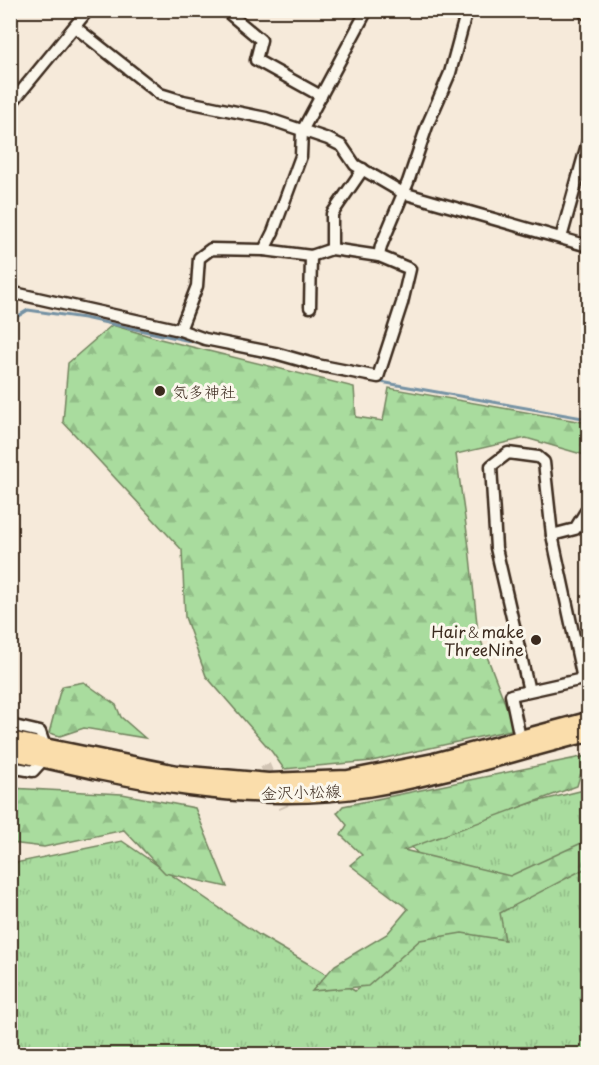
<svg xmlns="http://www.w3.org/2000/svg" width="599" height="1065" viewBox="0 0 599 1065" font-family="'Playpen Sans','Klee One',sans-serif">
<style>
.grass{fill:url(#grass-tufts);stroke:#72835e;stroke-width:1.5}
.forest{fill:url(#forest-firs);stroke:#72835e;stroke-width:1.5}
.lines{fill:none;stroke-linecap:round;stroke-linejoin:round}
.stream{stroke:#7592a4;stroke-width:3}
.minor-tunnel{stroke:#d1c4b4;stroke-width:10;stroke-dasharray:10 5;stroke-linecap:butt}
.minor-casing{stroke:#3b2a1e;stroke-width:15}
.primary-casing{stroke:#3b2a1e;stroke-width:21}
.minor{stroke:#fbf7ec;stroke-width:10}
.primary{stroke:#faddab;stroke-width:16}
.poi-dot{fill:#3b2a1e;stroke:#fbf7ec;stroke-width:2}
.labels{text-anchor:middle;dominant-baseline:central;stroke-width:6;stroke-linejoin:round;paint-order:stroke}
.poi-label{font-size:16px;fill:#3b2a1e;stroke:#fbf7ec;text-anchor:start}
.street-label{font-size:16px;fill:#3b2a1e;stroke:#fbf7ec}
</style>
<defs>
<pattern id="grass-tufts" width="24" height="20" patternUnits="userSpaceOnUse" patternTransform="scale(1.5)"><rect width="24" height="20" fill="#a9dc9e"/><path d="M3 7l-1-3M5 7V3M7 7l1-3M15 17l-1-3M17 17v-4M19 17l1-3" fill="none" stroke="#92bd88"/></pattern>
<pattern id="forest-firs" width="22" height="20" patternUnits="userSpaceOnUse" patternTransform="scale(1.5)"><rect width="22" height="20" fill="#a9dc9e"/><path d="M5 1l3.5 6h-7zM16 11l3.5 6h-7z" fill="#92bd88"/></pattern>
</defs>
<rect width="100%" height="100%" fill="#f6eada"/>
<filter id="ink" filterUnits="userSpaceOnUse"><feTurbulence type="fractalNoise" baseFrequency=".0167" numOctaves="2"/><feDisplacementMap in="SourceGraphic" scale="12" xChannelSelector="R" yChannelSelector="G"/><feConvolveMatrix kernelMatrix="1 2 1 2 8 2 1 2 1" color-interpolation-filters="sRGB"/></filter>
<g filter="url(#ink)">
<polygon class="grass" points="588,789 588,1054 11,1054 10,864 122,841 259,935 355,991 456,900 402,835"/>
<g class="forest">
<polygon points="112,325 160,339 354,387 356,417 383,421 389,388 588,423 588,456 526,438 456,454 469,547 478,633 515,729 372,761 284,769 272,752 206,676 185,617 182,550 63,422 68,363"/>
<polygon points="84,682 116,705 121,717 145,738 84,728 60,736 49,733 60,691 63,686"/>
<polygon points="586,756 577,786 404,850 510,876 588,840 588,867 500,913 505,940 462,933 420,940 368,986 312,991 335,965 387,934 408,909 350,865 362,855 341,835 347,825 337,813 343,806"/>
<polygon points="10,788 122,794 195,808 227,887 165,873 124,830 44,847 11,843"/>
</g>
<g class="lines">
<g class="stream">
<polyline points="10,321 28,310 84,318 204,344"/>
<polyline points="210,345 292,363"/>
<polyline points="375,381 588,419"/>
</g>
<polyline class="minor-tunnel" points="265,765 284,808"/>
<defs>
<g id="minor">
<polyline points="225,10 261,40 256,60 321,96"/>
<polyline points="75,27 160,94 183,101 266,118 328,139 342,146 355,165 403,193 588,246"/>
<polyline points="10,105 88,10"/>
<polyline points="561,238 588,141"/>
<polyline points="332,249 332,214 363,169"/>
<polyline points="264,250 311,256 332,249 379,256"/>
<polyline points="10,292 180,330 205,339 275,353 317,365 378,377 402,303 410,269 379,256 381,246 408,182 427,126 450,73 467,10"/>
<polyline points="310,307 311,256"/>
<polyline points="180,330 197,286 199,258 211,249 264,250 273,232 301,156 302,131 367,10"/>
<polyline points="552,535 575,529 588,508"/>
<polyline points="10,725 40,732 45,747"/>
<polyline points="520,738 511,695 583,679 552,535 544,462 538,457 508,453 491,466 496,548 529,691"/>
<polyline points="10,767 33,771 44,759"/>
</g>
<g id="primary">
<polyline points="586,10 588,11"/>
<polyline points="10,740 177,774 268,782 348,779 434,762 588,721"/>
<path d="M10 751C126 778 248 807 367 788 442 776 515 751 588 733"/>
</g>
</defs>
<use href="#minor" class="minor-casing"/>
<use href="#primary" class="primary-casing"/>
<use href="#minor" class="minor"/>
<use href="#primary" class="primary"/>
</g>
</g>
<g class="poi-dot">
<circle cx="160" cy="391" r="6"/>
<circle cx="536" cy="640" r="6"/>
</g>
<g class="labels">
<g class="poi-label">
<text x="172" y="391">気多神社</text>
<text x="524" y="631" text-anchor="end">Hair＆make<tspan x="524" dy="18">ThreeNine</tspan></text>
</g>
<g class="street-label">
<text transform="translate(301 791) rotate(-2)">金沢小松線</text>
</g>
</g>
<rect width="599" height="1065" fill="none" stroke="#fbf7ec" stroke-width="36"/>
<rect x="18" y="18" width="563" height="1029" fill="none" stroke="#3b2a1e" stroke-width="2" filter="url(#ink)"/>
</svg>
